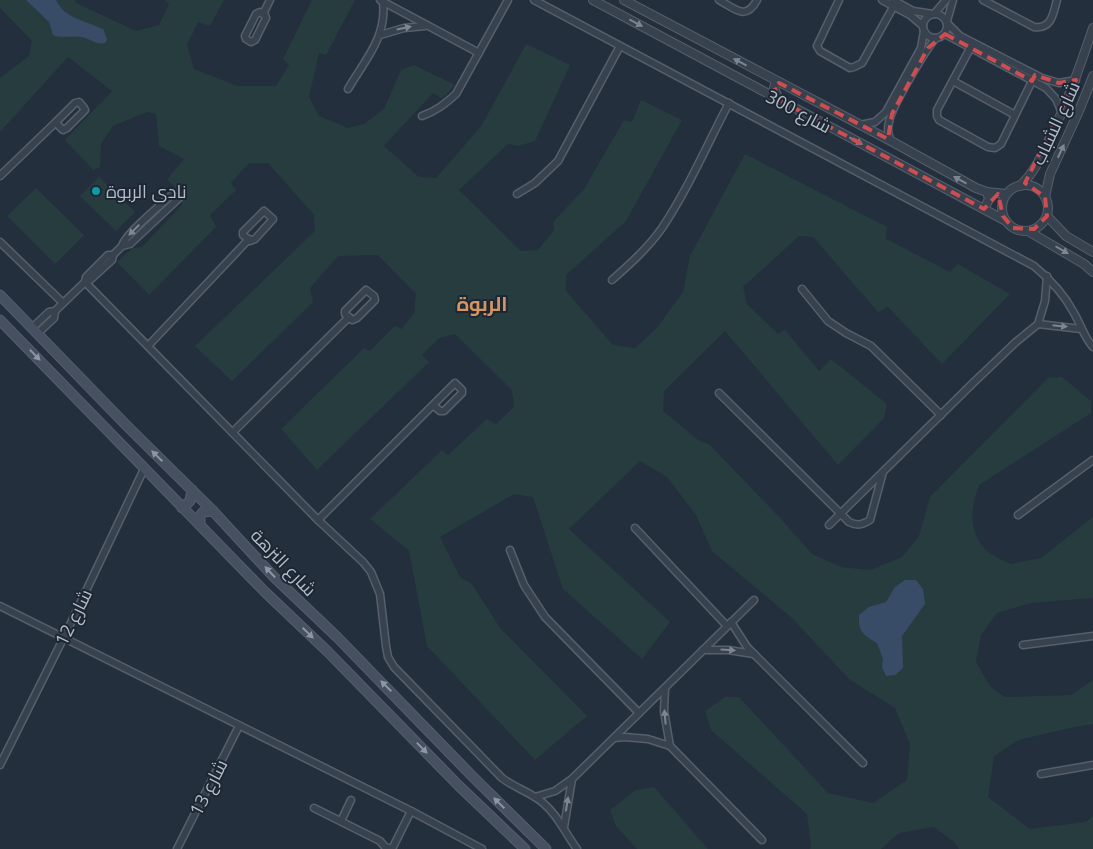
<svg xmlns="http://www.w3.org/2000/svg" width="1093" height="849" viewBox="0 0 1093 849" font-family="'Open Sans',Cairo,sans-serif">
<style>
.green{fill:#263c3f}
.water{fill:#394c67}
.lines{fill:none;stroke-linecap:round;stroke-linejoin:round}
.minor-casing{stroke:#565f6c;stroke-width:9}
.tertiary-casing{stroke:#565f6c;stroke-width:10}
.secondary-casing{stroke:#565f6c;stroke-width:11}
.minor{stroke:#38414e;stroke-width:6}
.tertiary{stroke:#38414e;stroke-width:8}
.secondary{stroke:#465061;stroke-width:9}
.oneway{fill:#7c8592}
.oneway2{fill:#8e96a5}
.marked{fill:none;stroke:#ce4d50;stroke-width:4;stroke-dasharray:10 6;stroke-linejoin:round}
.culture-dot{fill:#0f9aa8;stroke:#1d2633;stroke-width:2}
.labels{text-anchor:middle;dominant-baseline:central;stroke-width:4;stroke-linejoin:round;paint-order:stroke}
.street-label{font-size:18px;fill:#b4bcc9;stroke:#1d2633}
.poi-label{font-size:18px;fill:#b4bcc9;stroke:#1d2633;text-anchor:start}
.quarter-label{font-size:20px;font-weight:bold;fill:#d59563;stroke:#1d2633}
</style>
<rect width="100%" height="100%" fill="#242f3e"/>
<g class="green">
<path d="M0 0H75L76 3 136 31 159 25 169 4 164 0H224L210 26 198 22 187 45 194 69 237 86H276L289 65 283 59 312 0H355L326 55 319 53 309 97 319 116 348 128 364 124 384 109 401 70 414 65 455 85 442 99 433 93 384 146 419 177 436 178 482 125 526 44 570 65 535 141 519 146 508 144 459 190 521 251 538 250 554 230 553 222 584 189 624 120 632 122 641 100 682 120 626 221 566 275V291L613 345 635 348 656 329 683 292 690 256 745 154 887 227 886 239 950 272 958 264 1010 294 942 364 888 307 878 312 813 237 799 236 743 287 747 304 778 334 785 330 819 371 831 359 887 404 884 418 838 465 725 331 664 391 663 411 698 440 710 445 782 520 812 554 841 567 870 570 902 557 919 536 930 497 1048 378 1062 377 1091 401V413L979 485C971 507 968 529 984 548 989 555 1003 560 1011 564L1041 558 1093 517V598L1030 603 997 613 981 635 976 662 990 686 1004 697 1071 695 1093 680V724L1075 727 1018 740 994 756 988 797 1030 829 1086 822 1093 816V849H959L954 842 934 827 899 833 881 849H810L811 846 807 814 711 730 705 711 725 697H739L828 793 873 803 907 780 910 744 895 708 849 679 791 617 712 551 696 515 667 477 640 461 569 529 670 622 642 659 563 589 533 497 514 494 440 537 460 577 472 584 500 628 587 716 535 760 427 646 409 551 370 519 442 450 448 455 487 419 496 424 514 407 512 390 455 334 439 338 422 355 429 362 317 470 281 429 364 348 370 351 395 326 402 329 414 313 416 294 378 255 338 256 310 288 313 302 232 381 195 346 315 231 314 215 268 163H249L231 183 236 190 210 215 216 227 149 295 117 262 133 248 142 247 182 205 181 194 167 179 184 159 159 146 156 114 147 112 113 126 101 144 100 167 93 170 65 140 112 91 68 57 0 132V78L29 56 32 41 0 8Z"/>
<polygon points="99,177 135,212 116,231 80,196"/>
<polygon points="36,188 84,235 55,264 7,216"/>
<polygon points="654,787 708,849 637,849 616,826 610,810 636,790"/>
</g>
<g class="water">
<path d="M26 0H56C65 20 87 20 104 30L107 40 105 43C96 45 90 39 82 37 72 35 63 39 53 35L49 22Z"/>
<path d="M905 580H916L923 589 925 604 902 636 903 668 895 675 886 676 882 667 883 659 877 643C864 635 858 633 859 615L869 607 886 602 895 587Z"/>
</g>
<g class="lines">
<defs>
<g id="minor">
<polyline points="380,0 479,53"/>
<path d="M534 0 1034 266C1051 280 1064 294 1074 313 1081 325 1084 337 1093 347"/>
<path d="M719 0C735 9 746 21 757 0"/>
<polyline points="839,0 817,46 820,51 850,68 854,67 862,63 896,2"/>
<polyline points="882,0 910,15 923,26"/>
<polyline points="893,0 913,11 933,14"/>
<path d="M983 0 1034 27C1052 29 1053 14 1057 0"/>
<polygon points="260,12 265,15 266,18 255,40 251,42 246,39 245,36 256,14"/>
<circle cx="935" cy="26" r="12"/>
<polyline points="263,14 270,0"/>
<polyline points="934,14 946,0"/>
<polyline points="947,21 953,0"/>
<polyline points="947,23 960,36 1042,78 1059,83 1076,80"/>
<polyline points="945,34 1046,88 1056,99 1062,113"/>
<polyline points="380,35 404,28 425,26"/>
<polyline points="973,43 937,110 937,116 939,120 988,147 995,148 1001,144 1035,75"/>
<polyline points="953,81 1015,115"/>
<path d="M348 89C365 60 387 37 383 2"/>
<polygon points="79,102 84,108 85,110 67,128 63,130 57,124 57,121 75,103"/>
<path d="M422 116C436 111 445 104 456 94L508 0"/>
<polyline points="860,125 875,122 886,112 921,48 924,31"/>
<path d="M891 141C888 135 887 129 889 122 891 108 926 49 936 38"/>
<polyline points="0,176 56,122"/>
<polyline points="517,194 535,183 558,161 620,46"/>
<polygon points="264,211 273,219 255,239 250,241 243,235 243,232"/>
<polyline points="0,242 63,303"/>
<path d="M612 280C630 264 648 248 662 228 688 189 707 145 729 103"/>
<path d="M85 282 318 520 363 562 371 572 380 594 386 646 388 657 394 667 502 778C515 788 530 792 542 802 558 815 565 833 577 849"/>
<path d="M85 282 86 277 108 255H113L122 246 130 244 179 198 178 194 174 193C164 202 124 235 122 246"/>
<polyline points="802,289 828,321 846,333 871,346 941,415"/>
<polygon points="366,290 374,296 375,300 357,318 352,320 345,314 345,311"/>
<polyline points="1038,324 1081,329"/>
<polyline points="33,327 49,312 55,311 85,282 90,280 112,260 113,255"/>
<polyline points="38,333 54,318 55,311"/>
<polyline points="148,346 249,239"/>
<path d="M719 393 849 522C857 526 862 525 870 520L883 472"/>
<polyline points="233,432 349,317"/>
<polyline points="1018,515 1093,460"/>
<polyline points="318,520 455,383 462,390 462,393 444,411 440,411 433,405"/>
<polyline points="829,525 972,384 1016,342 1038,324 1045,301 1047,276"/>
<polyline points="635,528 727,626"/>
<polyline points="510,550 524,585 545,617 639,713"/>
<polyline points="0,606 411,811 482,849"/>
<polyline points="731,622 747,647 863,763"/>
<polyline points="1023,645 1093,636"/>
<polyline points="703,650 728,650 754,654"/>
<polyline points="665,688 664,711 670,746"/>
<polyline points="614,738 625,737 648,739 670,746 762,840"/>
<polyline points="0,765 66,633 144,469"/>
<polyline points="1041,774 1093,765"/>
<polyline points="535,797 555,791 572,779 754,600"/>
<polyline points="314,808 380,841 385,847 392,849"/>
<polyline points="341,821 351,800"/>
<polyline points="564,827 572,779"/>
<polyline points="177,849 239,726"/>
<polyline points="392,849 411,811"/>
</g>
<g id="tertiary">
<polyline points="593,0 1006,221"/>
<polyline points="624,0 891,141 976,188 987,192 1006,194"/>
<polyline points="779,83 775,84 774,88 779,100"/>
<circle cx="1025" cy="208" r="23"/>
<path d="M1020 186C1034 173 1041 157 1049 140 1067 104 1080 66 1093 28"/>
<polyline points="1045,197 1050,174 1079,111 1093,76"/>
<polyline points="984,209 989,199 987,192"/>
<polyline points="1047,216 1066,236 1093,252"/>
<polyline points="1028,231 1084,264 1093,272"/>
</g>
<g id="secondary">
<polyline points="0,295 127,426 213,511 274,577 337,637 472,776 546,849"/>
<polyline points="0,320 265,592 327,651 459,786 525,849"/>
<polyline points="182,508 190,501 192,490"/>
<polyline points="200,525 200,516 203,512 213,511"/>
</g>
</defs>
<use href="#minor" class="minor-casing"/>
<use href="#tertiary" class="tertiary-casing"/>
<use href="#secondary" class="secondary-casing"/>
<use href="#minor" class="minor"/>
<use href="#tertiary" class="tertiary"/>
<use href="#secondary" class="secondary"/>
</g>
<defs><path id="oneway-solid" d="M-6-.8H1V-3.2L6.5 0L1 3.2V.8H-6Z" transform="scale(1.25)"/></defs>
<g class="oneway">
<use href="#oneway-solid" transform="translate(636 23) rotate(28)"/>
<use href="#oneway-solid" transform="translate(404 28) rotate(-12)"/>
<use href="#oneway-solid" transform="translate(740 62) rotate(-152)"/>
<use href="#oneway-solid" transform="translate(856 141) rotate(28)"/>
<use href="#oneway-solid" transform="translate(1061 151) rotate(-65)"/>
<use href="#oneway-solid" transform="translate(960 180) rotate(-151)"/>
<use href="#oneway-solid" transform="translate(134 230) rotate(135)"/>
<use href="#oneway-solid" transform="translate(1062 250) rotate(30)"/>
<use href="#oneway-solid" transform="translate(1060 326) rotate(6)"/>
<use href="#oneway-solid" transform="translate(728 650) rotate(4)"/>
<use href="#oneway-solid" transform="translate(665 717) rotate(-95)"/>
<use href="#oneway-solid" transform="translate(567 804) rotate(-81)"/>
</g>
<g class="oneway2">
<use href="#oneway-solid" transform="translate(35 355) rotate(46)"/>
<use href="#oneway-solid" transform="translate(157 456) rotate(-136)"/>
<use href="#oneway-solid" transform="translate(270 572) rotate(-133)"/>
<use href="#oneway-solid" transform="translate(308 633) rotate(44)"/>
<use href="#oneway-solid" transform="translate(386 686) rotate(-135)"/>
<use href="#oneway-solid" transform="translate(422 748) rotate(46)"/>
<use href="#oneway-solid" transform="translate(499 803) rotate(-136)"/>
</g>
<path class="marked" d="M945 34 1032 81 1035 75 1059 83 1076 80 1025 183 1045 197 1047 216 1034 229 1013 228 1003 216 998 194 984 209 779 100 774 86 779 83 888 139 892 114 928 48Z"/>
<circle class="culture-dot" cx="96" cy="191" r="5"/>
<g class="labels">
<g class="street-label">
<text transform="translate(799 111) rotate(28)">شارع 300</text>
<text transform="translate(1055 123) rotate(-65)">شارع الشباب</text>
<text transform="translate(284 562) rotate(46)">شارع النزهة</text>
<text transform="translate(73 617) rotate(-64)">شارع 12</text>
<text transform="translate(208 787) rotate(-63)">شارع 13</text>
</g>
<g class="poi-label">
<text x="106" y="191">نادى الربوة</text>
</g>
<g class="quarter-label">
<text x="482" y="303">الربوة</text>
</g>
</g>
</svg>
